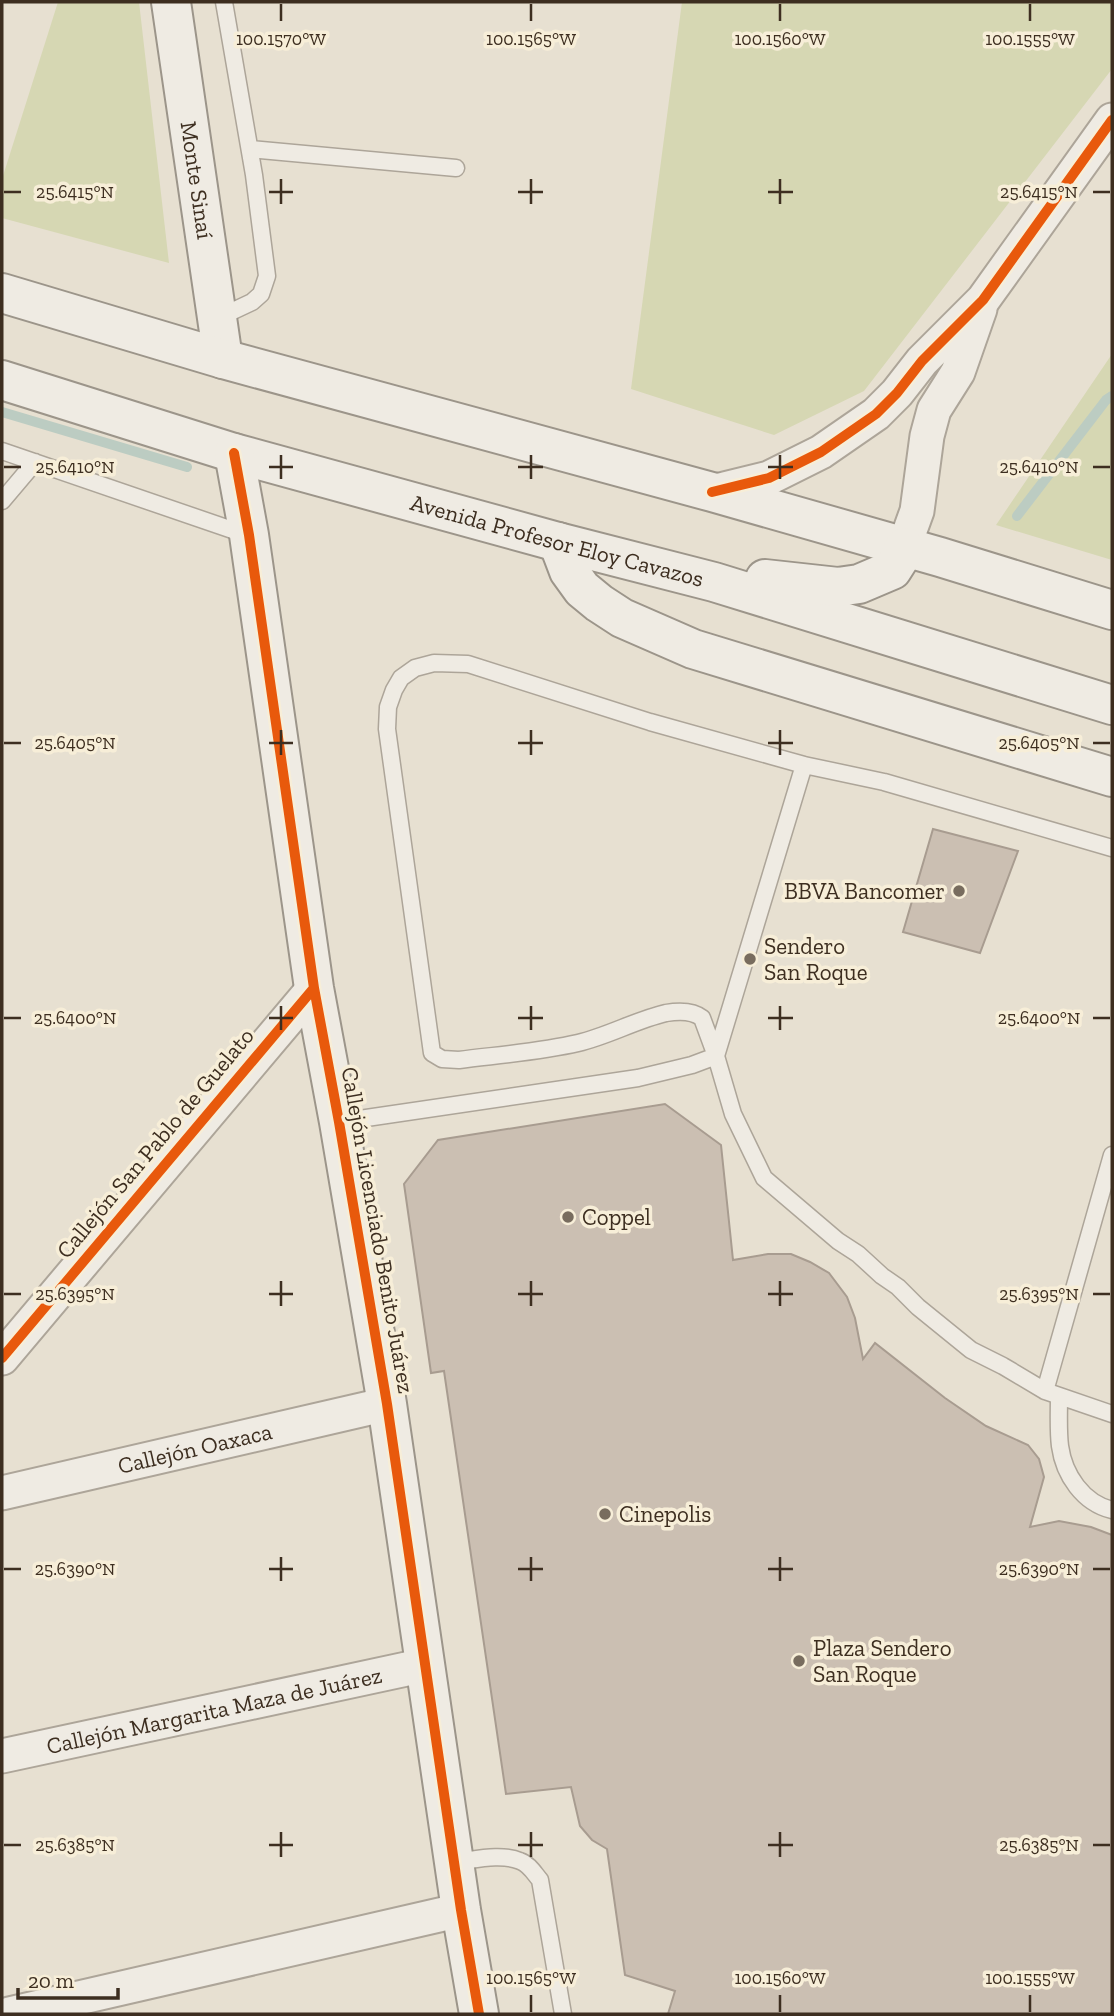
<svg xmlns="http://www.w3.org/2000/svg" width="1114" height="2016" font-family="'Zilla Slab',serif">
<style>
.green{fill:#d6d7b3}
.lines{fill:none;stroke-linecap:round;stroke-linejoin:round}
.stream{stroke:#bcccc2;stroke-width:10}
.building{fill:#cbbfb2;stroke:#a89c90;stroke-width:2}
.lane-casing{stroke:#ada599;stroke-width:19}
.street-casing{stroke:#ada599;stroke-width:37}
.secondary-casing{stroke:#9c958a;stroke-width:42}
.lane{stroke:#efebe3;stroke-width:16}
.street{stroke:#efebe3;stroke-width:33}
.secondary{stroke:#efebe3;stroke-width:38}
.cycleway-casing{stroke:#f7eed8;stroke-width:15}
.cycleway{stroke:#e8590c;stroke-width:10}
.ticks{fill:none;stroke:#3d2e20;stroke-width:2.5}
.poi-dot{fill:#786c5e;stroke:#f7eed8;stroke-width:2.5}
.labels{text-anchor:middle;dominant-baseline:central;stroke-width:7;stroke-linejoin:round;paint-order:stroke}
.street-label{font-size:23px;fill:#3d2e20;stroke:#f7eed8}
.poi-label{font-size:23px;fill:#3d2e20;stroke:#f7eed8;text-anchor:start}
.ticks-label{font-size:18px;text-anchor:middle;fill:#3d2e20;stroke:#f7eed8;stroke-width:7;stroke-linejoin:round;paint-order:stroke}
</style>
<rect width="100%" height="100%" fill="#e7e0d1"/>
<path class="green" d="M58,2H139L169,263L2,218V179Z
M682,2H1112V69L864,391L774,435L631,389Z
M1112,354V560L996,525Z"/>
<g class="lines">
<path class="stream" d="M2,412L187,467
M1017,516L1106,400L1112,396"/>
</g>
<path class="building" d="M933,829L1018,851L980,953L903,932Z
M665,1104L721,1145L733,1260L768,1254H791L810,1262L829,1273L847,1297L855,1318L863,1359L875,1343L945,1398L986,1426L1028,1445L1039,1459L1044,1477L1030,1527L1059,1521L1091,1527L1112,1535V2014H668L675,1991L625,1975L607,1849L592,1840L580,1826L571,1787L506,1794L444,1371L431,1373L404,1184L438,1140Z"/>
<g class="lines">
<g class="lane-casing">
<path id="lane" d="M250,149L456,168
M218,318L252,302L261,294L267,276L254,175L224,2
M2,451L247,535
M2,501L35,462
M716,1056L702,1018C692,1010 678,1011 666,1013C636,1020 608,1036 578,1043C539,1052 498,1055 459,1060L442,1059L432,1053L387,729L388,707L394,690L401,678L415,668L434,663L468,664L650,722L804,765L884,782L1112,848
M716,1056L804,765
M339,1122L638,1078L692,1065L716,1056L733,1114L764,1178L838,1241L858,1254L882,1276L898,1287L918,1307L971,1350L1003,1366L1045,1391L1112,1414
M1045,1391L1112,1155
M1059,1396C1059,1412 1058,1430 1060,1446C1064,1475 1083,1503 1112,1510
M454,1862C474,1860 501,1853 520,1861C529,1864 534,1873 540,1880L563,2014"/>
</g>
<g class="street-casing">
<g id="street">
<path d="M712,492L769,478L821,452L876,414L897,393L922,361L983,300L1112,120"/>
<path d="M904,547L917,511L927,436L934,410L958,372L980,309"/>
<path d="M2,1358L314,988"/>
<path id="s1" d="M2,1493L387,1404"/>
<path id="s2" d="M2,1756L425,1665"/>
<path d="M9,2014L461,1910"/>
</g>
</g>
<g class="secondary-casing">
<g id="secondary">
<path id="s3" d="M171,2L223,359"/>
<path d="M2,293L223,359L712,492L940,557L1112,610"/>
<path id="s4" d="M2,380L234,453L558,542L714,582L1112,705"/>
<path d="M234,453L249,535L314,988L339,1122L387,1404L461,1910L479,2014"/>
<path d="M558,542L569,571L582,589L599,603L622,618L693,649L1112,777"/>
<path d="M765,579L838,587L859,584L892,570L899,559L904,547"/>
</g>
</g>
<use href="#lane" class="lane"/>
<use href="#street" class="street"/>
<use href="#secondary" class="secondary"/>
<g class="cycleway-casing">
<path id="cycleway" d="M234,453L249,535L314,988L339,1122L387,1404L461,1910L479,2014
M712,492L769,478L821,452L876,414L897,393L922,361L983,300L1112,120
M2,1358L314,988"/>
</g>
<use href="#cycleway" class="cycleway"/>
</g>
<path class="ticks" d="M281,4V21M531,4V21M780,4V21M1030,4V21M281,179V204M531,179V204M780,179V204M4,192H21M269,192H293M518,192H543M768,192H793M1093,192H1110M281,455V479M531,455V479M780,455V479M4,467H21M269,467H293M518,467H543M768,467H793M1093,467H1110M281,730V755M531,730V755M780,730V755M4,743H21M269,743H293M518,743H543M768,743H793M1093,743H1110M281,1006V1030M531,1006V1030M780,1006V1030M4,1018H21M269,1018H293M518,1018H543M768,1018H793M1093,1018H1110M281,1281V1306M531,1281V1306M780,1281V1306M4,1294H21M269,1294H293M518,1294H543M768,1294H793M1093,1294H1110M281,1557V1581M531,1557V1581M780,1557V1581M4,1569H21M269,1569H293M518,1569H543M768,1569H793M1093,1569H1110M281,1832V1857M531,1832V1857M780,1832V1857M4,1845H21M269,1845H293M518,1845H543M768,1845H793M1093,1845H1110M531,1995V2012M780,1995V2012M1030,1995V2012"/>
<g class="poi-dot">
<circle cx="959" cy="891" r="7"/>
<circle cx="750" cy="959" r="7"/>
<circle cx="568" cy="1217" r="7"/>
<circle cx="605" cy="1514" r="7"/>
<circle cx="799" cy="1661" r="7"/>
</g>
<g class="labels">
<g class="street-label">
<text stroke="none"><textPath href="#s3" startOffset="180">Monte Sinaí</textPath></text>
<text stroke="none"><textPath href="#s4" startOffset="578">Avenida Profesor Eloy Cavazos</textPath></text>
<text transform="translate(155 1143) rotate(-50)">Callejón San Pablo de Guelato</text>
<text transform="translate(378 1230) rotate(80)">Callejón Licenciado Benito Juárez</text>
<text stroke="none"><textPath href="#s1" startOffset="198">Callejón Oaxaca</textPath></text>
<text stroke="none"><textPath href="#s2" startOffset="217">Callejón Margarita Maza de Juárez</textPath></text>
</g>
<g class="poi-label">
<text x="945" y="891" text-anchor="end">BBVA Bancomer</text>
<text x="764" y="946">Sendero<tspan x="764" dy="26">San Roque</tspan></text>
<text x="582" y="1217">Coppel</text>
<text x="619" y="1514">Cinepolis</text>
<text x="813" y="1648">Plaza Sendero<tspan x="813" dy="26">San Roque</tspan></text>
</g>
</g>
<g class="ticks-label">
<text x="281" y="45">100.1570°W</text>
<text x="531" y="45">100.1565°W</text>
<text x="780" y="45">100.1560°W</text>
<text x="1030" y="45">100.1555°W</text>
<text x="75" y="198">25.6415°N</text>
<text x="1039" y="198">25.6415°N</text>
<text x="75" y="473">25.6410°N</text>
<text x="1039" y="473">25.6410°N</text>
<text x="75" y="749">25.6405°N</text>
<text x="1039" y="749">25.6405°N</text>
<text x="75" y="1024">25.6400°N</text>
<text x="1039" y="1024">25.6400°N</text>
<text x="75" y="1300">25.6395°N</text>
<text x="1039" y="1300">25.6395°N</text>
<text x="75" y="1575">25.6390°N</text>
<text x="1039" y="1575">25.6390°N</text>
<text x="75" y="1851">25.6385°N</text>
<text x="1039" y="1851">25.6385°N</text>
<text x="531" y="1984">100.1565°W</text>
<text x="780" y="1984">100.1560°W</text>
<text x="1030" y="1984">100.1555°W</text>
</g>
<rect width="1114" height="2016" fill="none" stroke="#3d2e20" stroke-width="7"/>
<path d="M18 1988v10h100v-10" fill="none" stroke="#3d2e20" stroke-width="3.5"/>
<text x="28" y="1988" font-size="21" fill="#3d2e20" stroke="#f7eed8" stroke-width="5" paint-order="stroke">20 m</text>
</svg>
